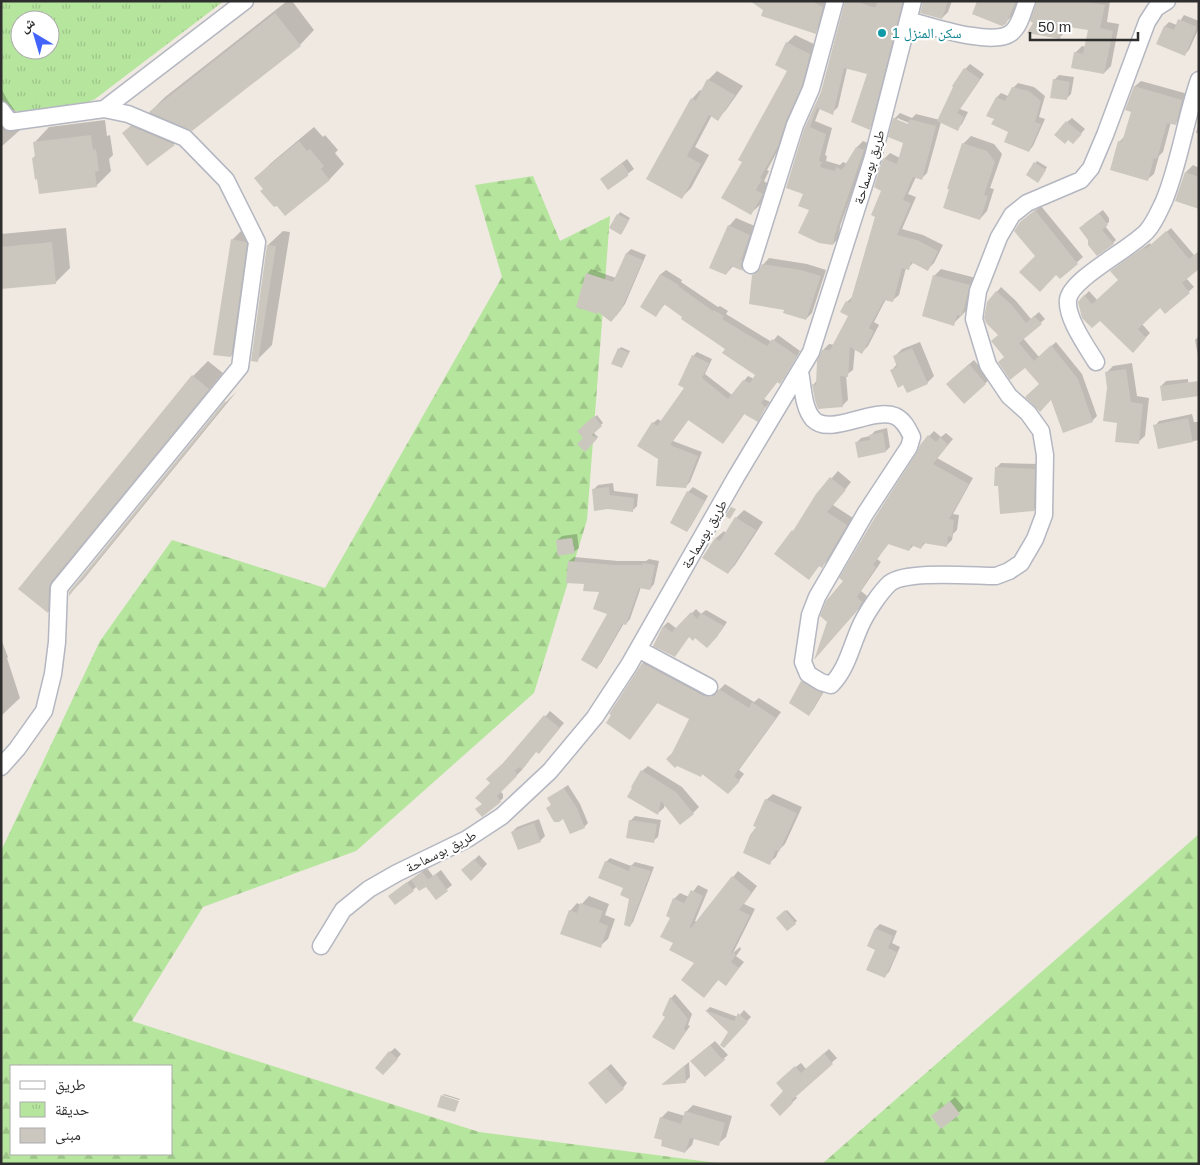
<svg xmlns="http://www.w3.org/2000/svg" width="1200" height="1165" font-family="Helvetica,'Noto Naskh Arabic',sans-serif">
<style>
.forest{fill:url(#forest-firs);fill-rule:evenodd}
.park{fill:url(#park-tufts);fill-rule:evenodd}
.shadow{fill:#0003;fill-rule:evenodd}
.building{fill:#cbc7bf}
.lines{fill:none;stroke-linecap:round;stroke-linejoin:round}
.street-casing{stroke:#b4b7c1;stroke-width:19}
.street{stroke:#fff;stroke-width:16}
.culture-dot{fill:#0f9aa8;stroke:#fff;stroke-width:2}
.labels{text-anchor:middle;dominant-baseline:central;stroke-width:4.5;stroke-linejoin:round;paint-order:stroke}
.culture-label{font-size:14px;fill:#0d838f;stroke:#fff;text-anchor:start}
.street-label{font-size:14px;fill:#2e2e2e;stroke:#fff}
</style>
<defs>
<pattern id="forest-firs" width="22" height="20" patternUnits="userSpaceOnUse" patternTransform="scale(1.25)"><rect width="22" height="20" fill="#b6e59e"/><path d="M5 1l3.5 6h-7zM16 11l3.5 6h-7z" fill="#9dc588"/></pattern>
<pattern id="park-tufts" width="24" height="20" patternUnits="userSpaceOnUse" patternTransform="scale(1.25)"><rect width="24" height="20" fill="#b6e59e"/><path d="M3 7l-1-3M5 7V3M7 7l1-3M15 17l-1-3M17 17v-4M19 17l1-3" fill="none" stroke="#9dc588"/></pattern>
</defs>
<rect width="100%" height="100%" fill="#efe9e1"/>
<path class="forest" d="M533,176L560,241L610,216L587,520L534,693L356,851L203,907L132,1021L479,1132L725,1164H1V851L100,641L172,540L325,588L502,277L475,185ZM11,1066H171V1154H11Z
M1199,834V1164H822Z"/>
<path class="park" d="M1,1H224L95,99L84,104L25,114C14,111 7,107 1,98ZM20,20H50V50H20Z"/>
<path class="shadow" d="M287,1H292L314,30L300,45L189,128L174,144L148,165L123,133L138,119L147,112L149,113L165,97Z
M752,1H829L822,25L815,32Z
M846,1H906L875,122L869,128L868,73L847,68L838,107L832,113L820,108L815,121L832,128L825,155L827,156L826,161L840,165L843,162L847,164L857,147L863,141L870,144L840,226L839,238L833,244L811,210L805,194L787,187L822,92Z
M924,1H952L948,12L942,18Z
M978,1H1019L1013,15L1005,23Z
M1039,1H1110L1107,22L1119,24L1111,66L1104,73L1075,53L1082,46L1086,47L1089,29L1067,25V30L1060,37L1034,22Z
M1184,15L1199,21V28L1189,50L1185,54L1158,43L1165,26L1169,22L1177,25Z
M795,35L818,46L786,136L767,170L769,171L764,181L770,185L760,205L751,213L743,162L789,71L787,43Z
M970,64L984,74L960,109L968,112L962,124L957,129L941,122L927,173L921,179L916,177L908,194L916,197L902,229L923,235L943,245L934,263L928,269L914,262L908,268H906L899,295L893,300L886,299L874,322L879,325L868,346L862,352L855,348L853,370L846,375L848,400L842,406L816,400L814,384L817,380L823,350L829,344L835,345L850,315L847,302L853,296L883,190L884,159L890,153L900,158L904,142L894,119L900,113L912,118L916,114L940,120L965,69ZM897,118L914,125L913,127L897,121Z
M717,71L743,86L726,110L717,119L712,115L695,147L709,155L691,188L682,197L692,99L700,90L702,91L708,80Z
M1059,75L1074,77L1071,94L1066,99L1054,80Z
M1141,81L1188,94L1181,118L1175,124L1171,122L1163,152L1159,156L1154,174L1148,179L1119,142L1125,136L1132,111L1135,86Z
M1018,83L1034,87L1045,96L1039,117L1045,119L1033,146L1029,151L995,119L997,97L1001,93L1008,96L1013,88Z
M1,88L8,101L17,113L28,123L1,147Z
M1072,118L1085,129L1077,138L1067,122Z
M105,120L107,136L110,135L113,155L109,159L111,171L96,186L33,158L36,155L35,142L49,127Z
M1199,122V133H1196Z
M314,127L323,137L325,135L338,150L335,153L344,164L330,179L286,214L256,178L271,163Z
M971,136L994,144L1002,154L990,188L994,189L987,211L980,219L963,144Z
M627,159L634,169L608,189L601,179Z
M1037,161L1047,167L1041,177L1027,174Z
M1193,165L1199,168V208L1186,172Z
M1041,206L1083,257L1060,277L1036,256L1021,222Z
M1103,210L1109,218V222L1105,226L1116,240L1113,243L1089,240L1084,224Z
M620,212L630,218L623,231L610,227Z
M736,218L757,227L750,262L743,269L734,265L726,274L729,226Z
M247,225L261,228L246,341L231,356L232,240Z
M66,228L70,268L55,283L1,288V234Z
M1171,228L1194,255L1186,278L1194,287L1165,312L1160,306L1142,324L1150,333L1133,351L1080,300L1089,291L1098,301L1120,280L1116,267L1150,243L1151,245Z
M283,231L290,232L272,345L257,360L268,245Z
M631,249L646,255L625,304L616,316L598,311L587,274L591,269L616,278L627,253Z
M769,258L807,264L826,270L812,313L806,319L786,309L754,275Z
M941,269L976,278L969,308L953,324L934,276Z
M666,270L682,280L681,282L718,307L720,306L728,311L726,314L772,342L778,335L800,351L784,378L780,383L778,381L764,399L770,402L757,420L745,413L727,438L689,419L673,441L702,452L690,482L685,487L659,459L653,423L658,419L662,422L686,388L693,356L697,352L712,359L705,374L732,395L748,376L754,379L756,375L727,349L665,304L656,315L642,307L661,274Z
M1001,287L1016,301L1031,319L1039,312L1045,319L1023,338L1039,357L1056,342L1082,374L1097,416L1092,421L1052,398L1026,366L1005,357L1000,334L988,302Z
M1199,336V361L1195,340Z
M920,342L934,376L927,383L904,384L892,370L897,364L894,357L902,349Z
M621,347L630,351L622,367L619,349Z
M974,360L990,379L964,402L952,379Z
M208,361L223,373L66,565L63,572L62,597L48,612L20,589L193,376Z
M1132,363L1137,396L1149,398L1145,436L1138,442L1119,422L1108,388L1106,373L1113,366Z
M1188,379L1189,392L1161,386L1166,381Z
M237,391L83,580L70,593L226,402Z
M1192,414L1194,422H1199V440L1159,448L1155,426L1159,421Z
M597,415L603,423L593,432L598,437L585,450V438L579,431Z
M887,428L890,447L886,451L856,443L861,438L870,436L875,431Z
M934,431L941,437L946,433L953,439L937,458L973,478L953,514L959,515L957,530L953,534L952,540L946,546L926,542L921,548L914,545L909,550L889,543L877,559L881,562L861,591L867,596L862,605L817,655L845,581L929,436Z
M1001,463L1039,464L1038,505L1034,510L996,468Z
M838,471L851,482L833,505L853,518L829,559L822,566L820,565L809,578L776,553L799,524L817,495Z
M613,483L614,491L638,494L637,506L632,511L593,490L598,485Z
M693,487L708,496L691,526L687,531L688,492Z
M744,510L763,522L735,565L728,573L704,558L716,538L724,531L726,533L736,518Z
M577,534L579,548L574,552L557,540L562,536Z
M574,557L618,561H646L649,559L659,561L654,584L650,589L641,587L630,619L626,624L624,623L601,663L597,667L609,613L600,591L585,583L569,561Z
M696,609L701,614L706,610L727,622L721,631L707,646L696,636H689L654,645L664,626L668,622L677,629Z
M1,639L8,657L7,658L20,698L1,716Z
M649,658L710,691L719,690L725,684L754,702L759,698L781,712L739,770L744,774L734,787L703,773L701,776L673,754L691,719L658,702L630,739L611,713L643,663Z
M807,677L826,688L813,710L808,715L802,682Z
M550,711L564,723L543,748L537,750L521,771L500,791L503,794V798L498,803L483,804L491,783L504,764Z
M648,766L682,787L699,807L693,813L665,804L664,808L658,813L642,771Z
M568,785L580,804L588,823L584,827L564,817L556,822L547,809L552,804L553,795Z
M773,794L802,807L785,844L779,850L776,857L769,863L758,827L766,800Z
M635,816L661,820L658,837L653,841L630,821Z
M539,819L545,836L540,841L512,832L517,827Z
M479,855L487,864L482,869L468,866Z
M610,858L631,866L635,862L654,867L633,922L630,926L631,898L606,862Z
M427,868L433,876L441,870L452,885L436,898L426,885L417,886L413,890L394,892Z
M738,871L757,886L744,904L755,909L733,953L740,947L741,949L736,956L744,962L726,984L719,979L706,994L696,963L674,943L671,917L674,899L680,893L689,897L698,885L708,890L695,921L697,922Z
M589,896L609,904L605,915L615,919L608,939L600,946L570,911L577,903L581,905Z
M787,910L797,921L787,930L777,918Z
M880,924L897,931L892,943L900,947L889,972L885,976L877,949L876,928Z
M675,994L692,1014L688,1025L690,1026L674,1049L667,1016L664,1015L671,998Z
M710,1007L738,1017L744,1010L751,1017L729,1041V1032L706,1011Z
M715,1041L728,1055L705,1075L697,1056Z
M395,1048L401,1054L388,1069L390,1052Z
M829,1049L837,1058L795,1095L797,1098L780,1114L785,1091L782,1078L801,1063L806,1069Z
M689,1062L690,1077L685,1082L667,1081Z
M611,1064L627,1083L623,1088L594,1079Z
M444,1094L460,1099L459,1100L443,1095Z
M955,1097L964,1108L941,1127L937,1112Z
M693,1105L732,1116L726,1137L718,1144L694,1138L692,1145L685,1152L661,1118L668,1111L685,1116L686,1112Z"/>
<path class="building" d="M750,1H811L823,7L816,34L761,16L763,10Z
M845,1H855L873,7H876L877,1H903L870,130L851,122L867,74L844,68L833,115L817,108L810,127L826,134L819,161L822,162L820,167L835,171L836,167L842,170L856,147L864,150L835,234L833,245L819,243L798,233L809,210L798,206L803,194L786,188L804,129L821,92Z
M923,1H948L942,19L920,13Z
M977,1H1016L1006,24L1002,26L972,14Z
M1037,1H1081L1105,5L1100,28L1113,31L1104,74L1071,68L1074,52L1083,54L1088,30L1062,26L1060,39L1027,33L1033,23L1030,21Z
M275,13L301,46L192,131L149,112Z
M1178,19L1197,27L1185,56L1156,44L1164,26L1174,30Z
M786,42L810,54L802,86L786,121L778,146L760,178L762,179L756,190L763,194L751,215L721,198L742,162L738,160L787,71L775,65Z
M964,68L980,79L957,113L964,117L958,131L937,121L953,87L952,86Z
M707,79L735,95L718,121L709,115L687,156L701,164L682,199L646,179L691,98L696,101Z
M1053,79L1070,82L1067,100L1050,98Z
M1134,86L1182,100L1176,125L1167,123L1157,159L1154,158L1148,181L1110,170L1118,141L1122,142L1131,112L1125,110Z
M1012,87L1029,91L1041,101L1035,122L1041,124L1029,152L1004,142L1008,132L991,124L994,119L986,116L996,97L1005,101Z
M893,118L908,124L909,119L936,126L922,180L913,177L903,200L911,203L897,235L917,240L938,251L928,271L911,262L909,270L902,268L893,302L884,300L869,328L874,331L862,354L850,347L848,377L840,376L843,407L818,409L815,400L812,384L816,385L817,361L822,350H830L848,316L840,312L846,301L850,303L875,217L871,215L881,191L874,187L883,158L897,164L903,143L888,137Z
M1066,121L1082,134L1073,144L1068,140L1065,144L1054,135Z
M131,126L175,145L147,166L122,133Z
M91,135L93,150L96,149L99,171L95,172L97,187L39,194L37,179L35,180L32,158L35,157L33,142Z
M299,141L307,151L310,149L324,166L321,169L330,180L285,216L277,206L274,207L260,191L263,189L254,178Z
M962,143L987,151L995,162L984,195L988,196L980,220L943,208L949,189H947Z
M1034,162L1046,170L1038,183L1026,175Z
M622,163L628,171V176L608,190L600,179Z
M1185,172L1199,177V209L1175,201Z
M1035,210L1078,264L1060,279L1056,275L1040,292L1019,272L1035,256L1014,231L1020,222Z
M1099,213L1108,225L1102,230L1114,244L1097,256L1088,245V240L1079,228Z
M617,214L629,220L621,235L609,228Z
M728,225L750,235L741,260H742L741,267L743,271L731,266L726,275L709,268Z
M1166,231L1189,259L1199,251V269L1182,283L1190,293L1165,314L1160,308L1138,329L1146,338L1133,353L1100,321L1092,328L1082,318L1078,302L1084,295L1092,304L1118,280L1110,271L1144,247L1146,249Z
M231,239L246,242L247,244L231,357L213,355Z
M52,242L56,284L1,289V247Z
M267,245L276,246L258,362L251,361Z
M626,253L643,260L621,310L611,322L598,312L597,314L576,307L586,273L613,282Z
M762,264L801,270L821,276L806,320L783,313L784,310L749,304L752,275L758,272Z
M660,274L679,285L678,286L713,311L714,310L724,316L722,319L767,346L772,339L797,356L780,384L777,382L761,403L766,407L758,422L744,414L723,444L688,420L670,445L698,456L686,488L656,486L658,459L637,446L652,422L657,426L684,388L678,385L692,355L709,363L702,378L728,399L743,380L750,383L755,375L722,353L725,349L681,319L682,317L664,304L656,317L640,307Z
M933,275L970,285L962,316L957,315L954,326L922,316Z
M996,291L1012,305L1026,323L1034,316L1042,324L1019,343L1034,361L1051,345L1078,379L1093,422L1063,433L1051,400L1040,412L1025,397L1039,384L1025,368L1010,380L998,362L1004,357L991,341L998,335L986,323L984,318L987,302Z
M618,348L629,353L622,368L611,364Z
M912,348L928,384L907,393L903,385L898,388L890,370L897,367L893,356Z
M969,364L986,384L964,404L946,384Z
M1126,369L1131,402L1143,404L1139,444L1115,442L1117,423L1103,421L1107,388L1105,372Z
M192,375L209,389L51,582L49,588L48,613L18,589Z
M1199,381V396L1162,401L1160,386Z
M225,401L226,403L69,596V592Z
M594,416L602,426L592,435L597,439L585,452L577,444L583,438L577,431Z
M1188,418L1193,442L1158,449L1153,425Z
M883,432L886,452L858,458L855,442L870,440L869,435Z
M928,435L936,442L940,437L948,445L933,464L969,484L949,519L954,520L952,537L948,536L947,547L923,543L921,549L911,545L909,551L888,544L873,565L876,567L857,597L862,602L856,612L814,660L827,622L820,616L826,601L843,581L839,578L874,519L917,452L920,445Z
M995,467L1035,469L1034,511L1000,514L998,486H994Z
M830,477L846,490L827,512L847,525L822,568L819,566L809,580L774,554L792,530L793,531L816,494Z
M609,487L610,495L634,498L633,512L608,509L594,511L592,489Z
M687,491L705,501L687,532L670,523Z
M731,507L736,509L730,519L725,516Z
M735,517L756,530L728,574L702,558L715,538L720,541Z
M572,538L575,553L558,556L556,540Z
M568,561L613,565H642L643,563L655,565L650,590L639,588L626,625L622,624L597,669L581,660L607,614L593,609L599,592L583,591L584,584L566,583Z
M691,612L697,619L701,613L724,626L717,637L707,648L695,638L693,641L689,637L675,657L653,646L663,626L672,632Z
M642,663L704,696H714L719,689L749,708L752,702L776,718L734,776L740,781L728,794L702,774L701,777L677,766L675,768L666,759L672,753L689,719L657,703L630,740L606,723L611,715L609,714Z
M801,681L822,693L809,716L789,703Z
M544,715L560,728L539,754L536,752L522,770L520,767L515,770L517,776L497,796L501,802L482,817L475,809L482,804L475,798L490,783L486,779L503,763Z
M641,770L676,792L694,814L680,825L661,801L658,815L627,797L632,788L631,787Z
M564,788L577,808L585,828L570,834L563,819L559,822H554L546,808L551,805L547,798Z
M765,799L797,813L779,852L776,850L770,865L743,853L750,835L756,827L753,826Z
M629,820L657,824L654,843L626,838Z
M534,823L541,842L518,850L511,832Z
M474,859L483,869L471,881L461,870Z
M605,861L629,871L630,865L651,871L630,927L624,925L629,899L620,895L623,888L598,878Z
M422,872L428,879L436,874L448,891L436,900L426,887L419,891L411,880Z
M732,876L752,893L739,910L750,915L730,955L733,952L736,955L731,962L739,968L726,986L718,980L704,998L681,980L694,963L669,950L673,943L660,937L670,918L666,916L673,898L684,903L691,890L703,896L690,927L691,928Z
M407,882L414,891L395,905L388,896Z
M580,903L603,911L599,922L608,926L601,948L560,934L569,910L577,913Z
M785,910L796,924L787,931L776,918Z
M875,928L893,936L888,948L897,952L885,978L866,970L875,950L867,946Z
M670,997L688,1019L684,1029L686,1031L674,1050L652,1037L665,1017L662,1015Z
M705,1010L734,1021L738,1013L748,1022L724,1048L720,1045L728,1032Z
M710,1045L722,1059H726L705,1077L690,1061Z
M389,1051L398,1059L383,1075L375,1068Z
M824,1053L833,1064L791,1101L793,1103L780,1116L770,1105L783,1091L776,1083L795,1066L801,1073Z
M685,1065L686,1083L661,1085Z
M606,1068L624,1089L606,1104L588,1083Z
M441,1095L459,1101L455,1112L437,1107Z
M950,1101L960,1114L941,1129L931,1116Z
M685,1111L725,1123L719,1146L690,1138L685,1153L661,1146L662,1140L654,1138L660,1117L681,1124Z"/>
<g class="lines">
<g class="street-casing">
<path id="street" d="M908,20C931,26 992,47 1011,33C1020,26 1023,11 1027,1
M104,109L245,1
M1,110L10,122L104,109L128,114L185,138L226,180L257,242L240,367L59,588L57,642L53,674L44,711L17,749L1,767
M751,265L795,125L811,89L835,1
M1096,362C1087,347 1066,318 1068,300C1070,279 1131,249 1147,231C1155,222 1159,211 1164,201C1180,162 1185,120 1199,80
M800,372C803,386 803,408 813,419C830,437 872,407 895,416C904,420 908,429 912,437L909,447L865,514L817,597L810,615L803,662L808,674L821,682L831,685C847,669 851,647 860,627C865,615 880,592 890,583C907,570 973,576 996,576L1009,571L1021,563L1035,539L1044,515L1045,455L1041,431L1028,413L1009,396L988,365L974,319L978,291L999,237L1012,215L1027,203L1081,180L1091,168L1105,135L1147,22L1156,8L1167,1
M638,649L709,687
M321,946L343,910L369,889L397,873L467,839L502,816L550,771L595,717L629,665L736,477L811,352L873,157L913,1"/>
</g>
<use href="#street" class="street"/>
</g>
<circle class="culture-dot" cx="882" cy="33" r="5"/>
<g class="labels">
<g class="culture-label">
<text x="892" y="33">سكن المنزل 1</text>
</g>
<g class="street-label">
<text transform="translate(869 167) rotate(-73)">طريق بوسماحة</text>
<text transform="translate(704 534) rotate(-60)">طريق بوسماحة</text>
<text transform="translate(441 851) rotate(-27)">طريق بوسماحة</text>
</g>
</g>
<rect width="1200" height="1165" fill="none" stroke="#2e2e2e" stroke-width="5"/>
<rect x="10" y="1065" width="162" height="90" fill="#ffffff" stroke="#ababab"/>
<rect x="20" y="1081" width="25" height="8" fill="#ffffff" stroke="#ababab"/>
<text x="55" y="1090" font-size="15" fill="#2e2e2e">طريق</text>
<rect x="20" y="1102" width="25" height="15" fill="url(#park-tufts)" stroke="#ababab"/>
<text x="55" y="1115" font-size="15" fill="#2e2e2e">حديقة</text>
<rect x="20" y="1128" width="25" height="15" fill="#cbc7bf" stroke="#ababab"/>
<text x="55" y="1140" font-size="15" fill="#2e2e2e">مبنى</text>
<g transform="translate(35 35) rotate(322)"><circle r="24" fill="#ffffff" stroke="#ababab"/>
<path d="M0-4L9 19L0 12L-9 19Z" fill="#4264fb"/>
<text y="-8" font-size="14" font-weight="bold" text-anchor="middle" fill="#2e2e2e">ش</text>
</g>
<path d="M1030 32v8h108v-8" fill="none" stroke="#2e2e2e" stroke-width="2.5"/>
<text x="1038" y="32" font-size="15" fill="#2e2e2e" stroke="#ffffff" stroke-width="4" paint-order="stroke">50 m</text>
</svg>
